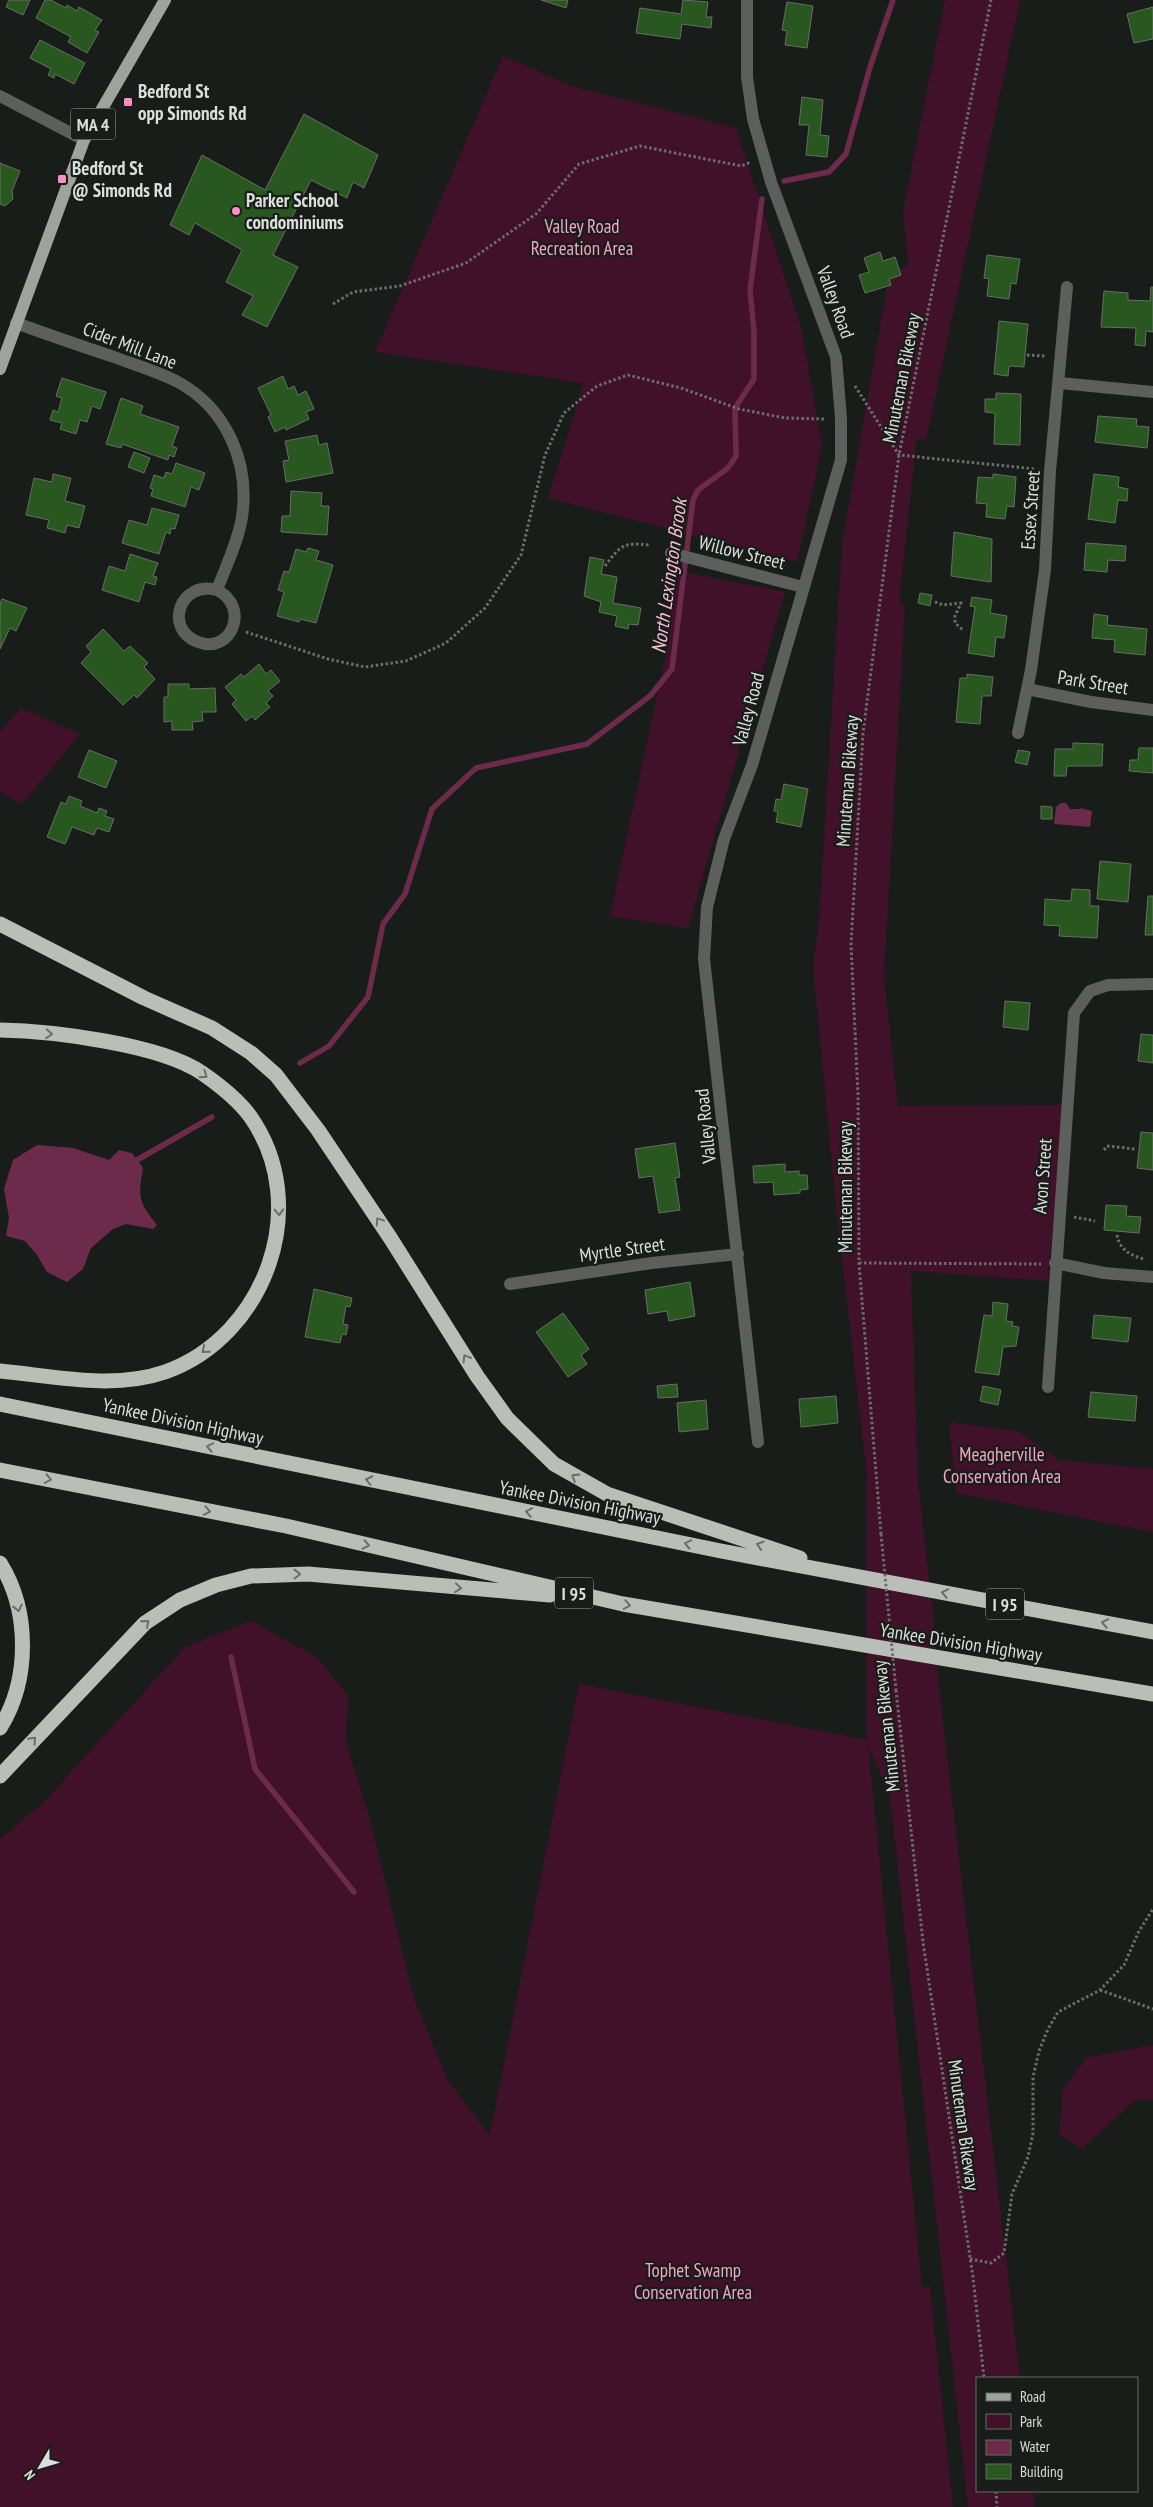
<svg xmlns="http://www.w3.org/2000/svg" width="1153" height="2507" font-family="'PT Sans Narrow',sans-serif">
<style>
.green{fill:#401129}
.water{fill:#6d2b4c}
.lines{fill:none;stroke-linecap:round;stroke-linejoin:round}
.stream{stroke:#6d2b4c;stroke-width:5.5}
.building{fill:#28581f;stroke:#686d67}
.path{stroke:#6b6e6b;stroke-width:3;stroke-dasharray:2.5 2.5;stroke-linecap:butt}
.minor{stroke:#5d5f5c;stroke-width:12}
.primary{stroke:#9fa39e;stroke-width:12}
.motorway{stroke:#b9beb8;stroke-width:15}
.path-bridge{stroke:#6b6e6b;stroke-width:3;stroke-dasharray:2.5 2.5;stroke-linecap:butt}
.oneway{stroke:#696e68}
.poi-dot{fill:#fc8fc1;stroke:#191d19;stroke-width:2}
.labels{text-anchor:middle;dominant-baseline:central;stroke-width:4.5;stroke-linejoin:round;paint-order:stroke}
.shield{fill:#191d19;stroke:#a1a4a1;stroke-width:1}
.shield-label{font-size:18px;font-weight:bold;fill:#dbdedb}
.poi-label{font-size:19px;font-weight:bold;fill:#dbdedb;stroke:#191d19;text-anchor:start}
.park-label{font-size:19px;fill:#f5a3c7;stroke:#191d19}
.street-label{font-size:19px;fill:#dbdedb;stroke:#191d19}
.water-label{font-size:20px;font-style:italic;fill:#fbbcd6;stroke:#191d19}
</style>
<rect width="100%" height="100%" fill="#191d19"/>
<path class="green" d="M945,0H1020L926,440L917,438L899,601L905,606L884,977L898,1106L1063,1105L1048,1281L911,1271L918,1482L933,1614L940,1696L1020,2378H977V2491H1033L1035,2507H968L890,1796L868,1745L922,2287H930L953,2507H0V1839L43,1803L185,1647L251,1621L318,1658L348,1696L346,1742L369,1817L413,1996L448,2081L490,2135L579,1684L867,1740V1475L837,1215L813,968L819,921L842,544L888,282L908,264L903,212Z
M503,56L574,87L736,128L801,328L822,445L797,562L548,498L584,383L375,352Z
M678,571L785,592L688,928L610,916L668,644L662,643Z
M21,708L80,734L22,804L0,792V732Z
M949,1422L1018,1431L1059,1460L1153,1469V1532L956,1493Z
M1153,2045V2100H1135L1082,2149L1059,2135L1063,2089L1086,2058Z"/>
<path class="water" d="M1061,803H1066L1070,809H1080L1081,808L1092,811L1090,827L1054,824L1056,807Z
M37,1145L73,1148L109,1160L119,1150L132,1153L143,1168C138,1198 138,1201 157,1225L153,1229L126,1224L113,1229L91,1248L83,1269L67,1282L47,1272L37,1255L25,1241L6,1236L9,1218L4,1189L13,1160Z"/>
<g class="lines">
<path class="stream" d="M784,181L829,172L846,154L870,67L893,0
M300,1063L329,1046L368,997L383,924L405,894L432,809L476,768L587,744L650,696L672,669L693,500L698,490L728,468L736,456L735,408L754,379V331L750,290L762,199
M137,1160L212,1117
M231,1657L255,1769L354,1892"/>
</g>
<path class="building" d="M9,0H30L23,15L6,7Z
M45,0H51L66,8L67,5L77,11L79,7L102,20L95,30L99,32L87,53L68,42L71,37L36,18Z
M541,0H568L566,8Z
M683,0L708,2L706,17H712L711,28L682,24L680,39L636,33L640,8L681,14Z
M787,2L813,6L807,48L785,45L787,31L782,30Z
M1153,7V39L1134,43L1127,14Z
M40,40L85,63L74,84L55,74L54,78L48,75L51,69L30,58Z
M802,97L823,100L820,135L829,136L827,157L806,155L809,125H799Z
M304,114L378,155L364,188L353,182L347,198L311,180L273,255L298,267L267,327L242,315L253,296L226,282L242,250L195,223L189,235L170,225L202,155L265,190Z
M0,163L20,171L12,191L13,199L5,206L0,204Z
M880,252L883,261L895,257L901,275L889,279L891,285L865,293L859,275L869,272L864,258Z
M987,255L1020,259L1016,284L1011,283L1009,299L987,296L989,279L984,278Z
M1151,287H1153V332L1146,331L1145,346L1135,345L1136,328L1101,327L1104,291L1128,293V300L1150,301Z
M999,321L1028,324L1024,367L1009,366L1008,376L994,374Z
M283,376L288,389L294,386L298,395L306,391L314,409L306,412L309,419L286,430L285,427L275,432L268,417L271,415L258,388Z
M62,378L106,392L100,409L92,406L87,422L80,420L76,434L60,429L62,423L50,420L53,410L58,412L62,398L56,396Z
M996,393L1021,394L1020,445L994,444L995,413L985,412V399H996Z
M121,398L143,406L140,414L179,427L172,446L177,448L174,457L169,455L168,460L122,444L121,448L106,444Z
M1098,416L1137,419L1136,426L1149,427L1147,448L1095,442Z
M317,435L319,445L327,443L333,473L286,482L283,461L289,460L285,441Z
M134,452L150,458L144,473L128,467Z
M176,463L205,473L199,490L191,487L185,507L151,496L153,489L150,488L154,475L164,478L166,472L172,474Z
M53,474L71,478L65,501L85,506L79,528L67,525L65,533L47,528L49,520L26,515L34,478L52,482Z
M993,474L1016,477L1014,507L1007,506L1005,519L986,517L987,504L976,503L978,477L993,478Z
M1094,474L1119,477L1118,487L1128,489L1127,501L1118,500L1115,523L1088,519Z
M291,491L322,493L321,506H329L327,535L281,532L282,516H290Z
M152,508L179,515L175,529L171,528L170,534L166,532L159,554L122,543L129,520L147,525Z
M954,532L992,539L991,582L951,576Z
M1086,543L1126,546L1125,561L1108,560L1107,572L1084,570Z
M308,548L319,551L316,560L333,565L316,623L300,619L299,622L277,616L284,592L278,590L284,571L289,572L296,549L306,552Z
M130,554L158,563L153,576L157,577L155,585L145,582L139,602L102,590L109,566L125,571Z
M590,557L604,560L601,574L617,577L613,603L641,608L638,625L629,624L628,629L615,626L617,616L599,612L601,602L584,596Z
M920,593L932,595L930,606L918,603Z
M972,597L992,600L990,613L1007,616L1004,638L996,637L994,657L968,653L975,607L970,606Z
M2,599L27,608L16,631L10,628L0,649V604Z
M1094,614L1108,616L1107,625L1147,629L1145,655L1114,652L1115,640L1092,638Z
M103,629L124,651L130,646L148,663L144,667L155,679L137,698L134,695L123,705L81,663L91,652L86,646Z
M259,664L266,674L271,670L280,681L268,691L273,696L266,703L270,707L255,720L252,716L246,721L232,704L236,700L225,687L241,674L244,677Z
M967,674L993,677L991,696H982L980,724L956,722L960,678H967Z
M168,684H189V689L215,688L216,712H202L203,721L192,722L193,730H172V721L164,722V697H168Z
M1073,743L1103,744L1102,766H1067L1066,776H1054L1055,749H1073Z
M1139,748H1153V773L1129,771L1130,760H1138Z
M89,750L117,761L106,788L78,777Z
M1018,750L1030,752L1027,765L1015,762Z
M784,784L808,789L801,827L776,822L778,812L774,811L776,799L781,800Z
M69,796L82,801L80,806L97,813L99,808L107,811L105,816L114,819L109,832L97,828L94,835L72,827L65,844L47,837L61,802L66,804Z
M1041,806L1052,807V819H1041Z
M1100,861L1131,864L1128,902L1097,899Z
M1072,889L1090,890V906H1099L1097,938L1059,936L1060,926L1044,925L1045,899L1071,901Z
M1148,896H1153V935H1145Z
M1005,1001L1030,1003L1028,1030L1003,1027Z
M1141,1034L1153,1035V1063L1138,1061Z
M1141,1132L1153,1133V1170L1137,1168Z
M675,1143L680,1177L675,1178L680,1210L659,1213L653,1176L639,1178L635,1149Z
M785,1164V1172L799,1171V1175H807L808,1189L800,1190V1193L774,1195L773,1182L754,1183L753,1166Z
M1106,1205L1127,1206L1126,1216L1141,1217L1139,1233L1104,1230Z
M690,1282L695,1316L669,1321L667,1311L648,1314L645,1290Z
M314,1289L352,1298L350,1307L346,1306L343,1324L348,1325L346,1335L342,1334L340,1343L305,1337Z
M993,1302L1008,1304L1006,1321L1013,1322L1012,1326L1019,1327L1016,1346L1003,1347L999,1375L975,1372L984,1315L992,1316Z
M563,1313L589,1349L581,1355L587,1364L568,1377L536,1332Z
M1094,1315L1131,1318L1128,1342L1092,1338Z
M677,1384L678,1397L658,1398L657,1386Z
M983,1386L1001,1390L998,1405L980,1401Z
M1091,1392L1137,1396L1135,1421L1088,1417Z
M836,1396L838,1423L801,1427L799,1399Z
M706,1400L708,1429L679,1432L677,1403Z"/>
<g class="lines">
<path class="path" d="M333,304L353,292L400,286L466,263L536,214L579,164L640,146L741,166L751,162
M1027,355L1046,356
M855,386L899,455L1035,469
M605,566C620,546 623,542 649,545
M935,602L943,605L961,603L955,616V623L963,630
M246,632L328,659L365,667L406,661L446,643L485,608L521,555L545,455L564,413L597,386L628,375L681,388L739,409L785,418L825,419
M1104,1150L1107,1146L1135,1149
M1074,1217L1095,1221
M1117,1235C1119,1249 1131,1256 1144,1259
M859,1263L1041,1264
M881,1534L859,1263L858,1095L851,945L863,733L899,455L991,0
M896,1690L923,1942L973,2277L984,2378
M1100,1990L1153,2009
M970,2259L991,2263L1004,2253L1012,2194L1028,2157L1033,2133V2077L1039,2051L1048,2029L1058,2012L1100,1990L1124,1965L1139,1931L1153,1909
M996,2491L997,2507"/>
<path class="minor" d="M747,0V77L753,119L771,182L836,357L841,419V460L752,765L724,839L707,907L704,959L758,1442
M0,96L84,140
M16,323C49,335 81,346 114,357C135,365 157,371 178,382C227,409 250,463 242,517C238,542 226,566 217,590C251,607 231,655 198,642C163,629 180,580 217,590
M1060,383L1153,392
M671,553L803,587
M1027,689L1091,702L1153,710
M1018,733L1031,670L1045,570L1050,471L1067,287
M1055,1263L1104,1273L1153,1277
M510,1284L652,1263L738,1254
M1048,1387L1074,1013L1090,991L1108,985L1153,984"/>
<path class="primary" d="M0,369L84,140L165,0"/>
<path class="motorway" d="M0,924L144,998L212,1028L251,1053L276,1075L318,1130L391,1239L477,1376L507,1418L554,1464L607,1494L800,1558
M0,1030C51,1031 160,1044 202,1073C218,1084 238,1100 250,1116C313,1205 266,1336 165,1372C113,1390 53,1376 0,1371
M0,1404L721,1551L1153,1632
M0,1470L286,1526L623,1604L1153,1694
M0,1563C30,1611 30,1680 0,1728
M0,1776L145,1623L180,1600L216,1585L251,1576L308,1574L550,1595"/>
<path class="path-bridge" d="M881,1534L896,1690"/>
</g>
<defs><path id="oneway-chevron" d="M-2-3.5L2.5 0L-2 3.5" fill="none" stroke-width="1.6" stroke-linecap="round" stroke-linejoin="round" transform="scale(1.25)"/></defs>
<g class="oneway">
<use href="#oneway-chevron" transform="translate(49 1034) rotate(5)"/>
<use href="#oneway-chevron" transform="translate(204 1075) rotate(35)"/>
<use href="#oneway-chevron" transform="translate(279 1212) rotate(88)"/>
<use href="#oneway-chevron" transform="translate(379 1221) rotate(-124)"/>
<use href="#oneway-chevron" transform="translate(205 1350) rotate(140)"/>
<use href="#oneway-chevron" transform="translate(466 1358) rotate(-121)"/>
<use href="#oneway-chevron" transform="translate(210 1447) rotate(-169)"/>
<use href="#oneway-chevron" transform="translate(575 1477) rotate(-148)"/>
<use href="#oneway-chevron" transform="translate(48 1479) rotate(11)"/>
<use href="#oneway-chevron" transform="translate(369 1480) rotate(-168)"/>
<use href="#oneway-chevron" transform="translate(207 1511) rotate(11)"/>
<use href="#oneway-chevron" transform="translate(529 1512) rotate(-169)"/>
<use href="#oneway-chevron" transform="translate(688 1544) rotate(-169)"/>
<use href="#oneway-chevron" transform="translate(366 1545) rotate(13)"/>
<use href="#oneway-chevron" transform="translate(760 1545) rotate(-162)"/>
<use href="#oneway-chevron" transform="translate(297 1574) rotate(-1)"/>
<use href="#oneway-chevron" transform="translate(458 1588) rotate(6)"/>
<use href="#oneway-chevron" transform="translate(945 1593) rotate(-169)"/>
<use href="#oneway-chevron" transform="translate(627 1605) rotate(11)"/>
<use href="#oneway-chevron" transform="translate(18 1608) rotate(76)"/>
<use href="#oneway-chevron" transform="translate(146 1623) rotate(-41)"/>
<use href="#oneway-chevron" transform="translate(1105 1623) rotate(-169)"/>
<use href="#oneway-chevron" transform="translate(33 1740) rotate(-47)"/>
</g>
<g class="poi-dot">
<rect x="123" y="97" width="10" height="10" rx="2.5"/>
<rect x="57" y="174" width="10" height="10" rx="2.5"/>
<circle cx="236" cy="211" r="5"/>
</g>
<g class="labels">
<g class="shield">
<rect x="70.5" y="108.5" width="45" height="31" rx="4"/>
<rect x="555" y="1577.5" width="38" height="31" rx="4"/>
<rect x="986" y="1588.5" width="38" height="31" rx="4"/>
</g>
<g class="shield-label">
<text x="93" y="124">MA 4</text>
<text x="574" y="1593">I 95</text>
<text x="1005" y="1604">I 95</text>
</g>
<g class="poi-label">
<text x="138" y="91">Bedford St<tspan x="138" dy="22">opp Simonds Rd</tspan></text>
<text x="72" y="168">Bedford St<tspan x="72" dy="22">@ Simonds Rd</tspan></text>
<text x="246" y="200">Parker School<tspan x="246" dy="22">condominiums</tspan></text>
</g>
<g class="park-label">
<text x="582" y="226">Valley Road<tspan x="582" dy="22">Recreation Area</tspan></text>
<text x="1002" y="1454">Meagherville<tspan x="1002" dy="22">Conservation Area</tspan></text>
<text x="693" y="2270">Tophet Swamp<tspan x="693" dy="22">Conservation Area</tspan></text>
</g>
<g class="street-label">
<text transform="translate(836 302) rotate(70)">Valley Road</text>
<text transform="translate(130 345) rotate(21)">Cider Mill Lane</text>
<text transform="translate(901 378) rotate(-79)">Minuteman Bikeway</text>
<text transform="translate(1030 510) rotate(-86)">Essex Street</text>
<text transform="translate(742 552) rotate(14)">Willow Street</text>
<text transform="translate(1093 682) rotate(9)">Park Street</text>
<text transform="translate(748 709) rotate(-75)">Valley Road</text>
<text transform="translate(847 781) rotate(-86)">Minuteman Bikeway</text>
<text transform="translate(705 1126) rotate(-96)">Valley Road</text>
<text transform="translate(1042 1176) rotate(-86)">Avon Street</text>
<text transform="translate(845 1187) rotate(-90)">Minuteman Bikeway</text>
<text transform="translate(622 1249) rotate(-8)">Myrtle Street</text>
<text transform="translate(183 1421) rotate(12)">Yankee Division Highway</text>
<text transform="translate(580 1502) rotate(11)">Yankee Division Highway</text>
<text transform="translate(961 1642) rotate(9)">Yankee Division Highway</text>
<text transform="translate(886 1726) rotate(-96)">Minuteman Bikeway</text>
<text transform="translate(964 2125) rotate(82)">Minuteman Bikeway</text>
</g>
<g class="water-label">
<text transform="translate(669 576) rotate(-82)">North Lexington Brook</text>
</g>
</g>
<rect x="976" y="2377" width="162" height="115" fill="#191d19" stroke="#676a67"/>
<rect x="986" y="2393" width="25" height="8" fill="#9fa39e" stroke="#676a67"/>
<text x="1020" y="2402" font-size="15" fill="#dbdedb">Road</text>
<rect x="986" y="2414" width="25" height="15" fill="#401129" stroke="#676a67"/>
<text x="1020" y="2427" font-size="15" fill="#dbdedb">Park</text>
<rect x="986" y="2440" width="25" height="15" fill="#6d2b4c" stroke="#676a67"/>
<text x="1020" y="2452" font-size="15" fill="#dbdedb">Water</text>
<rect x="986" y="2464" width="25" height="15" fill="#28581f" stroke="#676a67"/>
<text x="1020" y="2477" font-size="15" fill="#dbdedb">Building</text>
<g transform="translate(40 2467) rotate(232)" stroke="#191d19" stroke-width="4" paint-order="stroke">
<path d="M0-4L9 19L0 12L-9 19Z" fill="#dbdedb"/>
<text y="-8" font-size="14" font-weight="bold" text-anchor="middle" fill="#dbdedb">N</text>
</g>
</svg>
